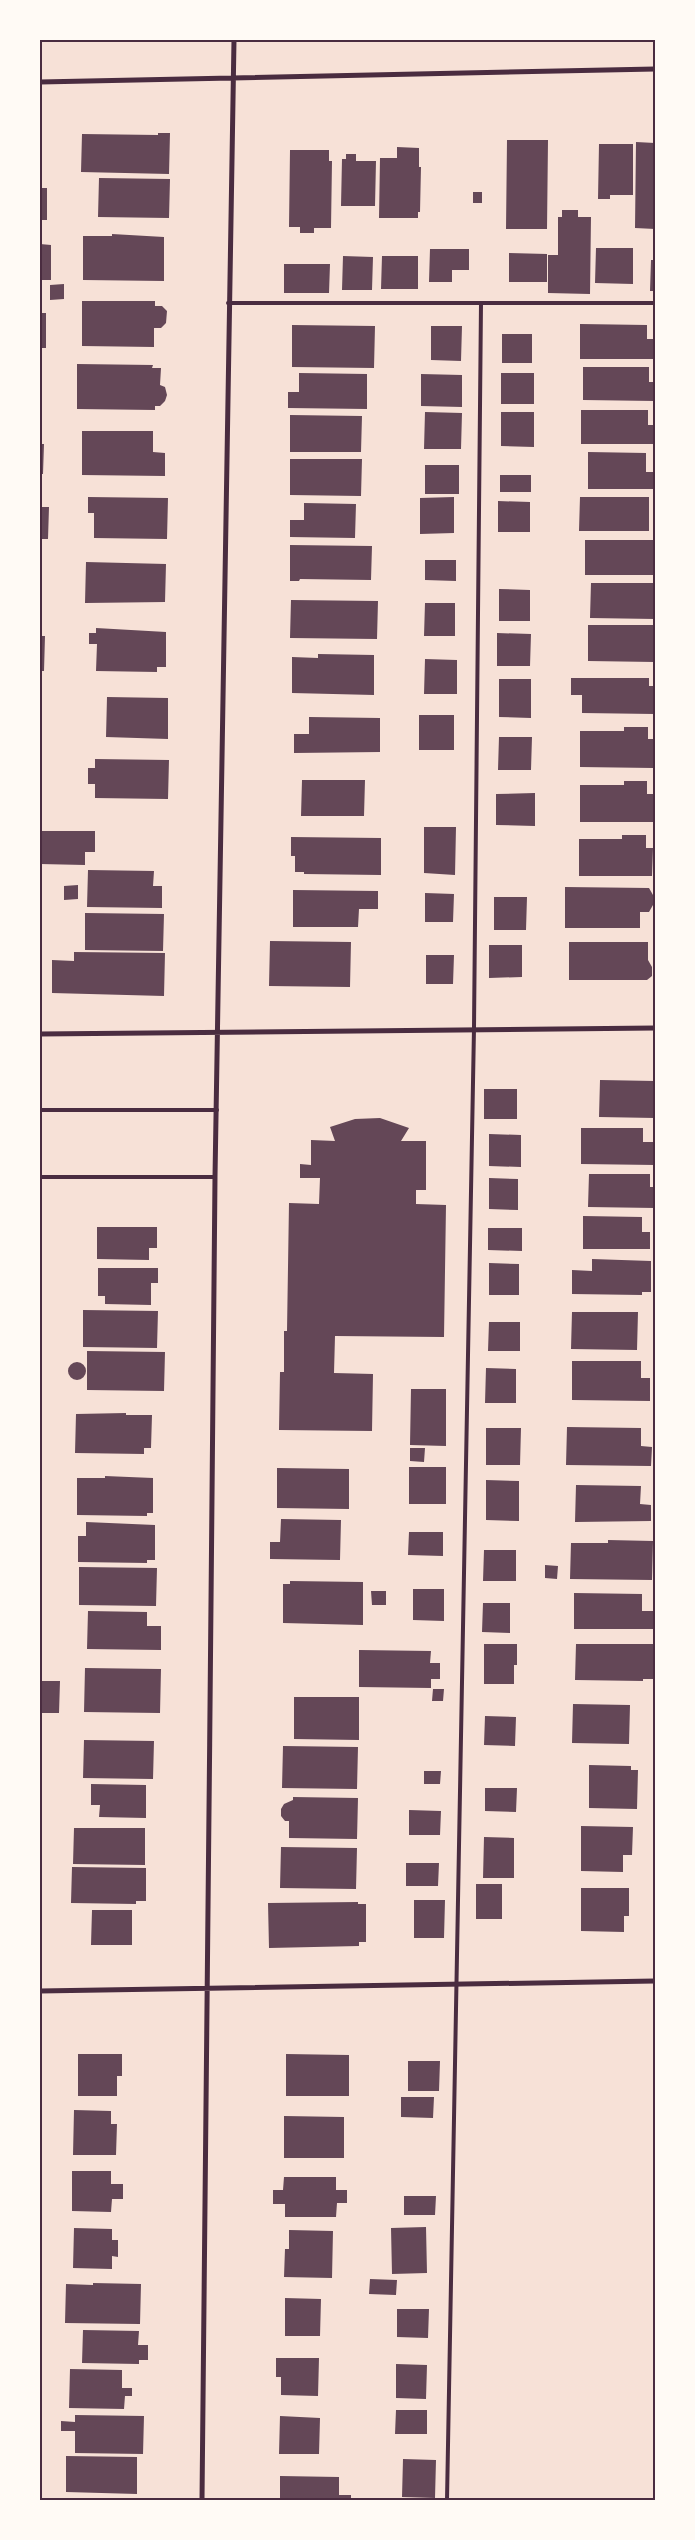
<svg xmlns="http://www.w3.org/2000/svg" width="695" height="2540" font-family="Mulish,sans-serif">
<style>
.building{fill:#644757}
.lines{fill:none;stroke-linecap:round;stroke-linejoin:round}
.service{stroke:#4a2c40;stroke-width:4}
.minor{stroke:#4a2c40;stroke-width:5}
.neatline{fill:none;stroke:#4a2c40;stroke-width:2}
</style>
<rect width="100%" height="100%" fill="#f7e1d7"/>
<path class="building" d="M158,133H170L169,174L81,172L82,134L158,135Z
M507,140H548L547,229H506Z
M636,142L655,143V229L635,228Z
M599,144H633V195H610V199H598Z
M397,147L419,148V167H421L420,212H418V218H379L380,158H397Z
M290,150H329V161H332L331,228H314V233H300V227H289Z
M346,154H356V161H376L375,206H341L342,159H346Z
M99,178L170,179L169,218L98,217Z
M40,188H47V220H40Z
M473,192H482V203H473Z
M562,210H578V217H591L590,294L548,293V255H558V217H562Z
M112,234L164,237V281L83,280V236H112Z
M40,244L51,245V280H40Z
M596,248H633V284L595,283Z
M430,249H469V270H452V282H429Z
M509,253L547,254V282H509Z
M343,256L373,257L372,290H342Z
M382,256H418V289H381Z
M651,260H655V291H650Z
M284,264H330L329,293H284Z
M64,284V299L50,300V285Z
M82,301H155V306H162L167,311L166,323L161,328H154V347L82,346Z
M40,313H46V348H40Z
M580,324L647,325V339H655V359H580Z
M292,325L375,326L374,368L292,367Z
M431,326H462L461,361L431,360Z
M502,334H532V363H502Z
M77,364L153,365L152,368H161L160,385L165,387L167,395L165,401L160,406H155V410L77,409Z
M583,367H649V382H655V401L583,400Z
M299,373L367,374V409L288,408V392H299Z
M501,373H534V404H501Z
M421,374L462,375V407L421,406Z
M581,410H648V425H655V444H581Z
M425,412L462,413L461,449H424Z
M501,412H534V447L501,446Z
M290,415L362,416L361,452H290Z
M82,431H153V452L165,453V476L82,475Z
M40,444H44L43,474H40Z
M588,452L646,453V472H655V489H588Z
M290,459H362L361,496L290,495Z
M425,465H459V494H425Z
M500,475H531V492H500Z
M88,497L168,498L167,539L94,538V513H88Z
M454,497V533L420,534V498Z
M580,497H649V531H579Z
M498,501L530,502V532H498Z
M304,503L356,504L355,538L290,537V520H304Z
M40,507H49L48,539H40Z
M585,540H655V575H585Z
M290,545L372,546L371,580L300,579L299,581H290Z
M425,560H456V581L425,580Z
M86,562L166,564L165,602L85,603Z
M591,583H655V619L590,618Z
M499,589L530,590V621H499Z
M291,600L378,601L377,639L290,638Z
M425,603H455V636H424Z
M588,625H654L655,662L588,661Z
M96,628L166,632V667H157V672L96,671L97,644H89V633H96Z
M497,633L531,634L530,666H497Z
M40,636H45L44,671H40Z
M318,654L374,655V695L292,693V657L318,658Z
M425,659L457,660V694H424Z
M571,678H649V686H655L654,714L582,713V695H571Z
M499,679H531V718L499,717Z
M107,697L168,698V739L106,737Z
M419,715H454V750H419Z
M309,717L380,718V752L294,753V734H309Z
M624,727H648V739H653V768L580,767V731H624Z
M499,737H532L531,770H498Z
M95,759L169,760L168,799L95,798V784H88V768H95Z
M302,780H365L364,816H301Z
M624,781H647V794H654L653,822H580V785H624Z
M535,793V826L496,825V794Z
M424,827H456L455,875L424,873Z
M40,831H95V852H85V865L40,864Z
M622,835H646V848H653L652,876H579V839H622Z
M291,837L381,838V875L304,874V872H295V856H291Z
M88,870L154,871L153,886H162V908L87,907Z
M78,885V899L64,900V886Z
M565,887L649,888L653,895V905L649,912H640V928H565Z
M293,890L378,891V909H359L358,927H293Z
M425,893L454,894L453,922H425Z
M494,897H527L526,930H494Z
M85,913L164,914L163,951L85,950Z
M270,941L351,942L350,987L269,986Z
M569,942H648V960L652,967V976L647,980H569Z
M489,945H522V977L489,978Z
M74,952L165,953L164,996L52,993V960L74,961Z
M426,955H454L453,984H426Z
M600,1080L655,1081V1118L599,1117Z
M484,1089H517V1119H484Z
M380,1118L409,1128L401,1141H426V1190H416V1204L446,1205L444,1337L335,1336L334,1373L373,1374L372,1431L279,1430L280,1372H284V1331H287L289,1203L319,1204L320,1178H300V1164L311,1165V1140L335,1141L330,1127L355,1119Z
M581,1128H643V1142H655V1165L581,1164Z
M489,1134L521,1135V1167L489,1166Z
M589,1174H650V1187H655V1208L588,1207Z
M489,1178L518,1179V1210L489,1209Z
M583,1216L642,1217V1232H650V1249H583Z
M97,1227H157V1248H149V1260L97,1259Z
M488,1228H522V1251L488,1250Z
M592,1259L651,1261V1292H642V1295L572,1294V1270L592,1271Z
M489,1263L519,1264V1295H489Z
M98,1268H158V1283H151V1305L105,1304V1296H98Z
M83,1310L158,1311L157,1348L83,1347Z
M572,1312H638L637,1350L571,1349Z
M489,1322H520V1351H488Z
M87,1351L165,1352L164,1391L87,1390Z
M572,1361H641V1378H650V1401L572,1400Z
M68 1371a9 9 0 1 1 18 0a9 9 0 1 1-18 0Z
M486,1368L516,1369V1403H485Z
M411,1389H446V1446L410,1445Z
M126,1413V1415H152L151,1448H144V1454L75,1453L76,1414Z
M567,1427L641,1428V1446L652,1447L651,1466L566,1465Z
M486,1428H521L520,1465H486Z
M410,1448H425L424,1462L410,1461Z
M409,1467H446V1504H409Z
M277,1468L349,1469V1509L277,1508Z
M105,1476L153,1478V1513H147V1516L77,1515V1478H105Z
M486,1480L519,1481V1521L486,1520Z
M576,1485L641,1486L640,1504L651,1505V1521L575,1522Z
M281,1519L341,1520L340,1560L270,1559V1542H280Z
M86,1522L155,1525V1560H147V1563L78,1562V1536H86Z
M409,1532H443V1556L408,1555Z
M608,1540L653,1541L652,1580L570,1579L571,1543H608Z
M484,1550H516V1581H483Z
M545,1565L558,1566L557,1579L545,1578Z
M79,1567L157,1568L156,1606L79,1605Z
M290,1581L363,1582V1625L283,1623V1584H290Z
M413,1589H444V1621L413,1620Z
M371,1591H386V1605H372Z
M574,1593L642,1594V1611H653V1629H574Z
M483,1603H510V1633L482,1632Z
M88,1611L147,1612V1626H161V1650L87,1649Z
M484,1644H517V1665H514V1684H484Z
M576,1644H653V1679H643V1681L575,1680Z
M359,1650L431,1651L430,1663H440V1679H431V1688L359,1687Z
M85,1668L161,1669L160,1713L84,1712Z
M40,1681H60L59,1713H40Z
M433,1689H444L443,1701H432Z
M294,1697H359V1740L294,1739Z
M573,1704L630,1705L629,1744L572,1743Z
M485,1716L516,1717L515,1746L484,1745Z
M84,1740L154,1741L153,1779L83,1778Z
M283,1746L358,1747L357,1789L282,1788Z
M589,1765L631,1766V1770H638L637,1809L589,1808Z
M424,1771H441L440,1784H424Z
M91,1784L146,1785V1818L99,1817L100,1805H91Z
M485,1788H517L516,1812L485,1811Z
M293,1797L358,1798L357,1839L289,1838V1821H285L281,1816V1809L284,1804L293,1800Z
M409,1810L441,1811L440,1835H409Z
M581,1826L633,1827L632,1855H623V1872L581,1871Z
M74,1828H145V1865L73,1864Z
M484,1837L514,1838V1878H483Z
M281,1847L357,1848L356,1889L280,1888Z
M406,1863H439L438,1886H406Z
M72,1867L146,1868V1901H136V1904L71,1903Z
M476,1884H502V1919H476Z
M581,1888H629V1916H624V1932L581,1931Z
M414,1900H445L444,1938H414Z
M358,1902V1904H366V1942H359V1946L269,1948L268,1903Z
M92,1910H132V1945H91Z
M78,2054H122V2076H117V2096H78Z
M286,2054L349,2055V2096H286Z
M408,2061H440L439,2091H408Z
M401,2097H434L433,2118L401,2117Z
M74,2110L111,2111V2124H117L116,2155H73Z
M284,2116L344,2117V2158H284Z
M72,2171H111V2184H123V2199H112L111,2212L72,2211Z
M284,2177H336V2190H347V2203H337L336,2217H285V2204H273V2190H283Z
M404,2196H436L435,2215H404Z
M426,2227L427,2273L392,2274L391,2228Z
M74,2228L112,2229V2240H118V2257L112,2256V2269L73,2268Z
M289,2230L333,2231L332,2278L284,2277L285,2249H289Z
M370,2279L397,2280L396,2295L369,2294Z
M93,2283L141,2284L140,2324L65,2323L66,2284L93,2285Z
M285,2298L321,2299L320,2336H285Z
M397,2309H429L428,2338L397,2337Z
M83,2330L139,2331L138,2345H148V2360H139V2364L82,2363Z
M276,2358H319L318,2396L281,2395V2377H276Z
M396,2364L427,2365L426,2399L396,2398Z
M70,2369L122,2370V2388H132V2396H125L124,2409L69,2408Z
M396,2410H427V2434H395Z
M75,2415L144,2416L143,2454L75,2453V2431H61V2421L75,2422Z
M280,2416L320,2418L319,2454H279Z
M66,2456L137,2457V2494L66,2492Z
M403,2459L436,2460L435,2498L402,2497Z
M280,2476L339,2477V2495H351V2500H280Z"/>
<g class="lines">
<path class="service" d="M228,303H655
M40,1110H217
M40,1177H215
M447,2500L474,1028L481,303"/>
<path class="minor" d="M40,82L655,69
M40,1034L655,1028
M40,1991L655,1981
M202,2500C208,2059 210,1618 215,1177C220,798 227,419 234,40"/>
</g>
<rect width="695" height="2540" fill="none" stroke="#fffaf5" stroke-width="82"/>
<rect x="41" y="41" width="613" height="2458" class="neatline"/>
</svg>
